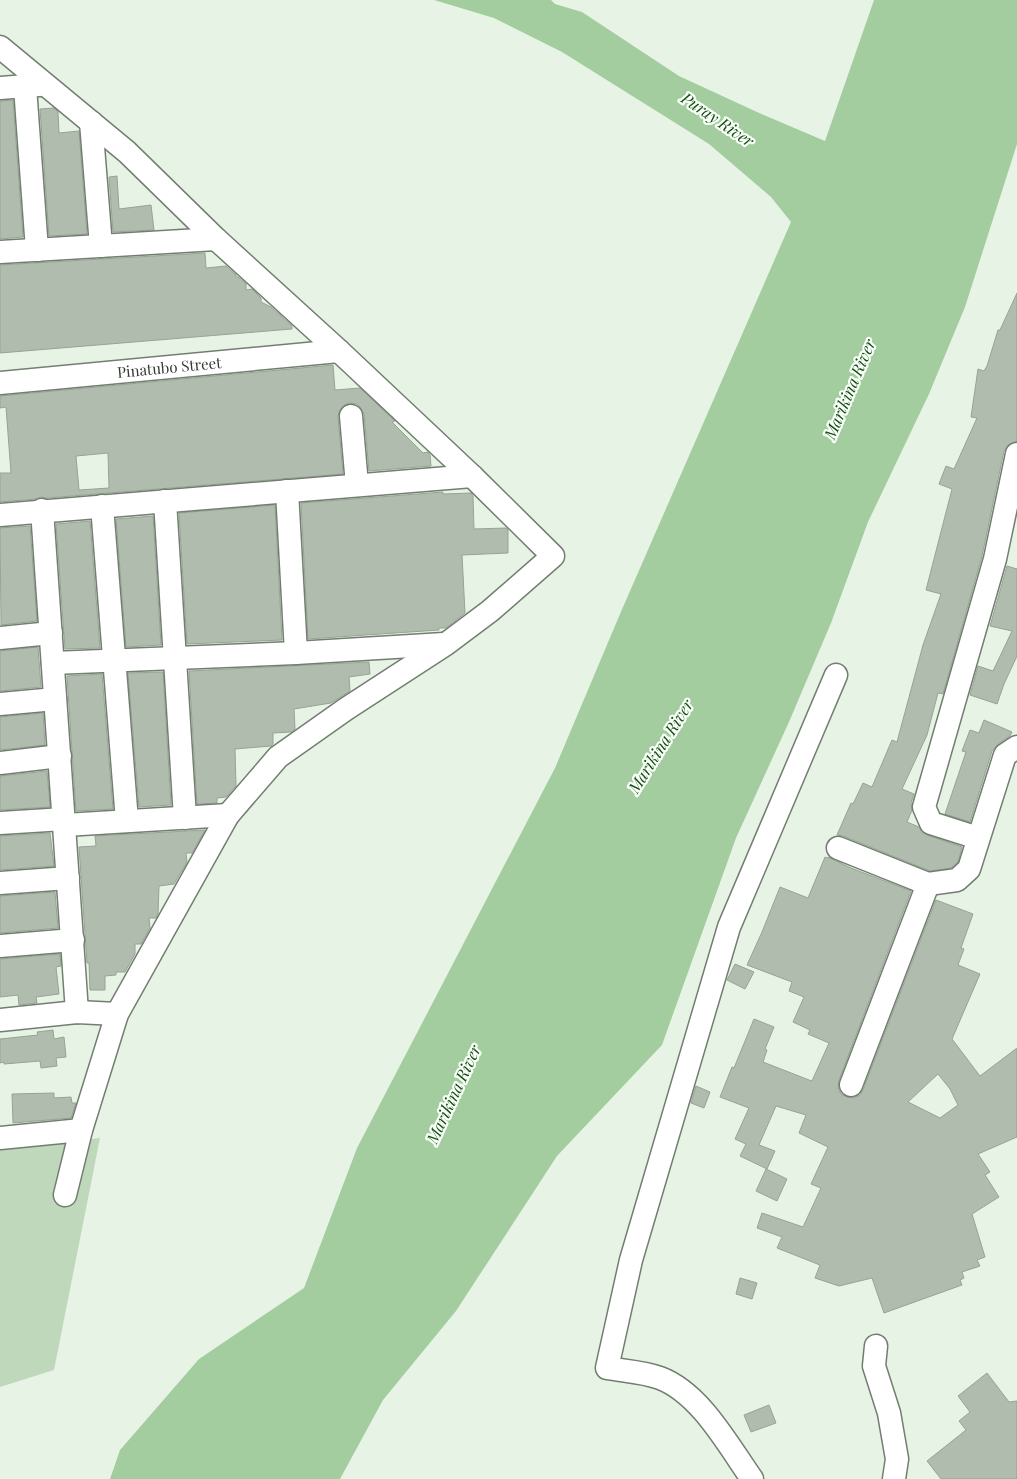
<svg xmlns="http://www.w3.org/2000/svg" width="1017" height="1479" font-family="'Playfair Display',serif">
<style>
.green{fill:#bfd8bb}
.water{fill:#a4cd9f}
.building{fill:#b0bcae;stroke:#97a395;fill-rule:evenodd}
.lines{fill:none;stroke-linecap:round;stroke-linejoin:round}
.minor-casing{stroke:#727e70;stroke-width:25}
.minor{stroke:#fff;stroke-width:22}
.labels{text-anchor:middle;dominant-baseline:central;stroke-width:4.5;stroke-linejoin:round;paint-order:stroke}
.street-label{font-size:15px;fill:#343933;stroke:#f9fff9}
.water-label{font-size:16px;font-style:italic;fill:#154c10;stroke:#f9fff9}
</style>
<rect width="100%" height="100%" fill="#e7f4e5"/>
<path class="green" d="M100,1138L54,1370L0,1387V1150Z"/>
<path class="water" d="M434,0H551L555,4L582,12L679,76L757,112L825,141L874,0H1017V144L965,307L929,394L868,522L831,623L789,722L736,838L662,1045L557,1156L456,1311L383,1400L340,1479H110L120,1450L199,1359L304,1288L357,1148L555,768L620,614L791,222L771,197L709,144L562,52L494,18Z"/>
<path class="building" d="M13,100L23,237L0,239V101Z
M54,108L58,112L59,133L79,131L87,234L49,236L40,109Z
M117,176L119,209L151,205L154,230L113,232L109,177Z
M205,253L206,268L226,266L236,275V277H238L246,284V290L252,289L261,298V302L271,307L292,326V329L0,353V265Z
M1017,293V441L1008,445L1004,451L982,556L943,694L938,693L927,735L902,789L914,794L911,803L912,810L907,822L919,827L922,832L927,835L962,847L958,862L951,868L930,871L843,836L837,835L851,803L853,804L863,783L872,787L892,740L897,742L923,645L941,594L926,590L952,489L939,484L946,466L954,469L977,418L971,417L978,369L984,371L987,366L998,330H1000Z
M333,365L335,390L360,388L395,421L392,422L423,453L428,452L430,455L431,466L369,471L364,414L361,408L357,404L349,403L343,406L339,411L338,417L343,474L47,498L41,497L35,499L0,502V473H11L6,407L0,408V396ZM108,453L109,488L79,490L76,456Z
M443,492V494L471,493L473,496L474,529L506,528L508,530V553L462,555L465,613L446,628H439V630L308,639L301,503Z
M275,505L282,640L187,644L179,513Z
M153,516L161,645L126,647L116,519Z
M90,521L100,648L65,649L56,524Z
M30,526L37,621L1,625L0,528Z
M1007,566L1017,569V656L1004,684L997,704L970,695L978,666L993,671L1012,631L990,626Z
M38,647L41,687L0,691V651Z
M369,662L370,674L349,677L350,691L331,703L294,709L295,729L291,732L273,733V744L271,746L235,749L236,786L226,797L217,798V803L197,804L189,671Z
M163,672L171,805L139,807L128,673Z
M102,674L113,809L76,811L67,676Z
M43,713L45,745L0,750V717Z
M984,720L1012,732L1010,736L998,744L992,751L970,822L945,814L966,752L962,751L970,730L979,733Z
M47,771L50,807L0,810V776Z
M205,830L192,853H186L187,862L174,884L159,886L158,914L156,918H149L150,928L141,944H135V954L125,972H116V975L105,976V990H90L89,963H87L79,847L96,846L95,836Z
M50,833L54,866L0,870V836Z
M825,857L827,858L828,857L851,868L911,891L839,1080L838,1088L841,1094L847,1097L854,1098L860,1095L863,1090L936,900L973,914L961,948L964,949L958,965L980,974L952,1039L980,1076L1017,1048V1137L978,1154L990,1172L985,1175L999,1197L972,1214L985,1257L977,1260L980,1266L962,1272L964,1278L960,1280L962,1285L884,1313L872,1278L839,1286L815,1278L820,1265L777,1248L782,1237L757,1228L762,1213L803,1227L821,1188L811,1184L828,1147L799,1133L806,1115L776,1106L759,1145L775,1151L767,1169L740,1156L746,1144L735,1139L749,1108L720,1097L732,1067L734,1068L754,1019L774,1027L765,1049L767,1050L763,1062L809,1080L812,1081L829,1043L808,1034L810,1030L793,1022L804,997L789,991L792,982L747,965L762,932L780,887L808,898ZM938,1074L950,1089L958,1105L940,1118L908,1102Z
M55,892L58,928L0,933V896Z
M60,954L61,966L56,967L59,994L36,997L37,1003L19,1005L18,995L0,997V959Z
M735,964L754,972L745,989L727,980Z
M53,1030L54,1039L64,1037L66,1057L56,1058L57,1066L41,1068L40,1061L4,1064V1062L0,1063V1039L38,1035L37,1032Z
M696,1086L710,1092L704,1108L691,1103Z
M54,1093V1098L71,1097L72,1103H76L71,1118L13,1123L12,1094Z
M766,1169L787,1179L777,1201L756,1191Z
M740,1278L757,1283L752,1299L736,1294Z
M987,1373L1009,1402L1017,1401V1479H941L927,1461L966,1430L959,1421L970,1412L958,1396Z
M769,1405L776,1423L751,1432L744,1415Z"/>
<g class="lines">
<g class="minor-casing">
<g id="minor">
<path d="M0,47L127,152L216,239L339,351L472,476L553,556L490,611L446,644L346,709L278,757L228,815L117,1014L81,1130L65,1195"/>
<path d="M25,87L37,250"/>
<path d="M0,88L39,85"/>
<path d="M91,122L101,246"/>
<path d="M0,252L216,239"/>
<path id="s1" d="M0,383L339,351"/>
<path d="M351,416L357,485"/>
<path d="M287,491L296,653"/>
<path d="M165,501L185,818"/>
<path d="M102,506L127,821"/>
<path d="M42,510L77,1012"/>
<path d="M0,515L472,476"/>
<path d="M0,638L51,633"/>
<path d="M53,663L296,653L444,644"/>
<path d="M0,704L55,699"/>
<path d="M0,763L60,756"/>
<path d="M0,823L64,819"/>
<path d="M65,825L228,815"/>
<path d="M978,838L931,823L924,807L995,559L1017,454"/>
<path d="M838,848L928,884L957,880L969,869L1005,755L1017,747"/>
<path d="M0,883L68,878"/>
<path d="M0,946L73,940"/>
<path d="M0,1020L77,1012L117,1014"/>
<path d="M851,1085L928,884"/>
<path d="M0,1138L81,1130"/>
<path d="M876,1346L874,1366L889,1413L897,1459L894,1479"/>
<path d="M752,1479C728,1445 700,1393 660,1378C644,1372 624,1371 607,1368L631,1260L729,927L836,675"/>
</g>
</g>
<use href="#minor" class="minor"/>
</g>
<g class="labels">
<g class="street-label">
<text stroke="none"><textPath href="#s1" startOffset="170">Pinatubo Street</textPath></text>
</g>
<g class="water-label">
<text transform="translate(718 119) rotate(34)">Puray River</text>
<text transform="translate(849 389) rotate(-67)">Marikina River</text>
<text transform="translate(660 746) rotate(-58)">Marikina River</text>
<text transform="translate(453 1094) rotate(-65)">Marikina River</text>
</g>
</g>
</svg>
